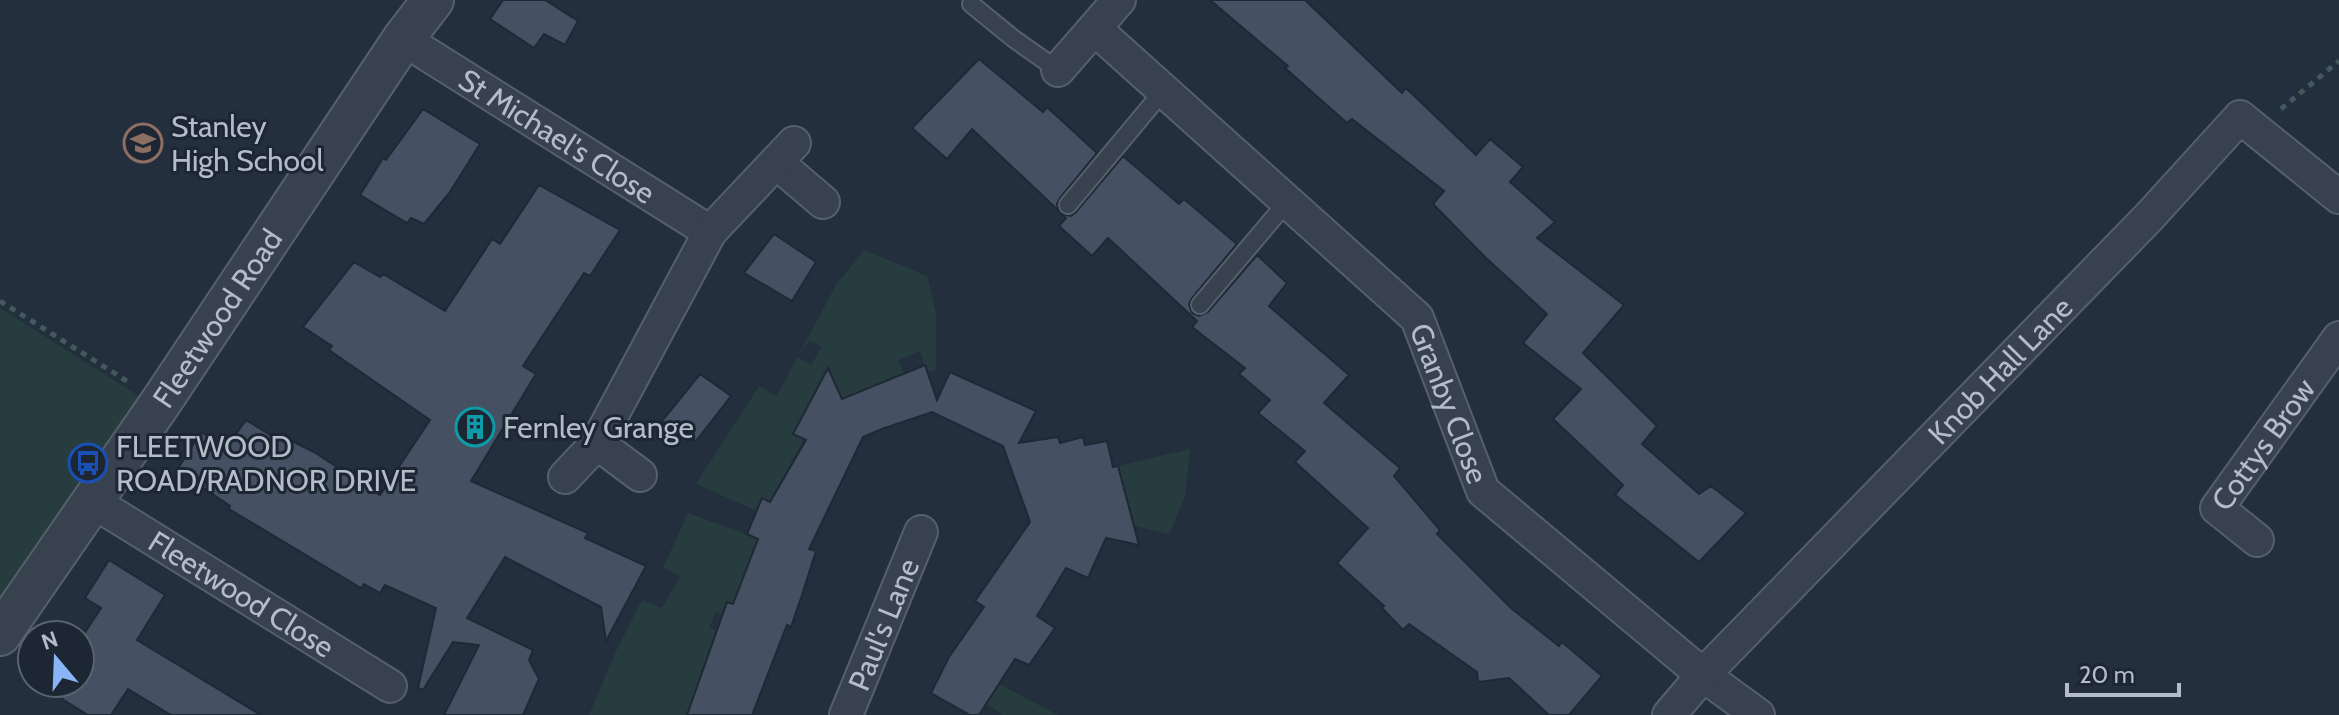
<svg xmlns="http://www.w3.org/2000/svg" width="2339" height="715" font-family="Cabin,sans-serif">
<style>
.green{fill:#263c3f}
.building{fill:#455162;stroke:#1f2835;stroke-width:2}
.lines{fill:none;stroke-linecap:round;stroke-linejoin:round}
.service-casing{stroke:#565f6c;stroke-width:20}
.minor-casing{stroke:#565f6c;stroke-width:36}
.tertiary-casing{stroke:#565f6c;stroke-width:44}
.path{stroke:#44595c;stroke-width:5;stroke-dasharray:6 6;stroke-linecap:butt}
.service{stroke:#38414e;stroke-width:16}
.minor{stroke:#38414e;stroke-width:32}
.tertiary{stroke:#38414e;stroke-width:40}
.labels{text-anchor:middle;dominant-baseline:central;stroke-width:6;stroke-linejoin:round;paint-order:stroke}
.poi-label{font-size:30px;fill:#b4bcc9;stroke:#1d2633;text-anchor:start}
.street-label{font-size:30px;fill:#b4bcc9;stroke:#1d2633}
</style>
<rect width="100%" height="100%" fill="#242f3e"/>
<path class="green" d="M864,250L927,276L936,313V370L927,372L920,351L898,360L904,374L801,418L793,433L804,439L770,502L762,498L755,510L696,484L759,386L777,396L797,357L811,365L822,347L810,340L798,356L836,285Z
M0,308L142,398L0,602Z
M1190,449L1185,497L1169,534L1118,522L1111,539L1041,527L1123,487L1118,466Z
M688,513L759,539L733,604L726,602L721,614L716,611L709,628L716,630L713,639L721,642L687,715H589L617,649L642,600L662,608L680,576L663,568Z
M999,684L1058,715H1003L987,704Z"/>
<path class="building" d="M503,0H545L578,21L565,45L544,34L534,48L490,19Z
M1210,0H1305L1402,93L1406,88L1476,155L1490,139L1523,167L1510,182L1555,222L1537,238L1624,305L1583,353L1657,426L1642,444L1699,494L1711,486L1746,513L1699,562L1615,495L1623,485L1553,419L1581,389L1523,343L1547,314L1485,257L1433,204L1444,191L1352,119L1347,123L1285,68L1288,66Z
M979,59L1043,112L1047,107L1097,153L1060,198L1057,204L1059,211L972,129L947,159L912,128Z
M423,109L480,144L450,192L424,224L411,218L407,223L360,195L383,158L386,160Z
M1123,156L1179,204L1184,199L1237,244L1192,298L1189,304L1192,313L1199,316L1208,312L1257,255L1287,283L1269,306L1349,375L1324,403L1400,468L1394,476L1440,530L1437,534L1511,608L1559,646L1562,642L1602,676L1569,715H1549L1509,678L1478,682L1477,672L1409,624L1403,630L1382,608L1384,606L1337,563L1368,528L1295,462L1305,451L1258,413L1270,400L1239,374L1245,368L1192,327L1197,321L1108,238L1092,256L1059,226L1066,218L1062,214L1071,216L1076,212Z
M539,185L620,230L590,276L584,273L523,366L536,374L471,481L588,533L585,538L646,566L606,641L601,607L505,557L467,618L533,650L529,660L539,679L523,715H444L479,645L453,642L423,690L418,688L436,608L385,585L380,593L364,584L361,588L229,509L230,506L177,470L201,432L226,448L246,420L277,439L280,435L314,452L380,495L430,420L329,350L332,346L303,327L354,262L380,277L383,274L445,311L492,239L500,244Z
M774,234L816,262L792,301L744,273Z
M925,365L937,400L950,372L1036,411L1019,443L1058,437L1060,443L1083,437L1085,445L1107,441L1113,467L1118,466L1139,545L1106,538L1088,578L1066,568L1037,616L1055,628L1029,665L1015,659L979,715H970L931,693L949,657L984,607L975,601L1030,522L1003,446L932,412L882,429L863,437L809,549L816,551L802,595L791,627L787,625L752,715H687L727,602L733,604L758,539L747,534L762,498L770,502L806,440L793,434L828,368L842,399Z
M700,374L731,396L696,441L662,421Z
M109,560L165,595L137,640L261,715H171L128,689L111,715H88L62,699L71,683H80V668L91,649L80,640L101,608L85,598Z"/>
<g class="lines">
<g class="service-casing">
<path id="service" d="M971,4L1014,39L1058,70
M1068,205L1164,90
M1200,305L1287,202"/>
</g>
<g class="minor-casing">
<g id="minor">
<path id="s1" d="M1095,29L1417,318L1483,491L1703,675L1758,715"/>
<path id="s2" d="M403,39L710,232"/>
<path d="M1058,70L1119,0"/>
<path d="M776,162L823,202"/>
<path d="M597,443L640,475"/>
<path d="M565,477L597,443L710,232L794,143"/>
<path id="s3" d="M92,501L390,686"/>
<path id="s4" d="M2257,540L2217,508L2339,338"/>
<path id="s5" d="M846,715L921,532"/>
<path id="s6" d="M1669,715L1703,675L2149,217L2240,117L2339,197"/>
</g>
</g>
<g class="tertiary-casing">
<g id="tertiary">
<path id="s7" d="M0,635L161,402L403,39L433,0"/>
</g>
</g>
<path class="path" d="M2281,109L2339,61
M0,301L130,383"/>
<use href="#service" class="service"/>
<use href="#minor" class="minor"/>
<use href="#tertiary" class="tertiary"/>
</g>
<defs>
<g id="school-ring" transform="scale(2)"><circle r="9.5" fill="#1d2633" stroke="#8d6e63" stroke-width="1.5"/><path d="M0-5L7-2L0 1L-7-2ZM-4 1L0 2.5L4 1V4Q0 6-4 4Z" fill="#8d6e63"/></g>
<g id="building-ring" transform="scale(2)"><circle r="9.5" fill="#1d2633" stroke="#0f9aa8" stroke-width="1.5"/><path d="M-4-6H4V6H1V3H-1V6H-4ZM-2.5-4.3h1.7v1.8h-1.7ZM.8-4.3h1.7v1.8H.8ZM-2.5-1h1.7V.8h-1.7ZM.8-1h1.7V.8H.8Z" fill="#0f9aa8"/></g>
<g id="bus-ring" transform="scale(2)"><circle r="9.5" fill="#1d2633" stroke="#1a4fb4" stroke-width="1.5"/><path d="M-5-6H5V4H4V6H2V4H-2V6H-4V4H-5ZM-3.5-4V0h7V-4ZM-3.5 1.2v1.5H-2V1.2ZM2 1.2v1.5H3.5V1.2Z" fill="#1a4fb4"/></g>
</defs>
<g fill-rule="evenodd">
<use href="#school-ring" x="143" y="143"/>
<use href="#building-ring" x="475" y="427"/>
<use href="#bus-ring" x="88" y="463"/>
</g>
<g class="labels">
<g class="poi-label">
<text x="171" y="126">Stanley<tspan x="171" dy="34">High School</tspan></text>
<text x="503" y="427">Fernley Grange</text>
<text x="116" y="446">FLEETWOOD<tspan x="116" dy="34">ROAD/RADNOR DRIVE</tspan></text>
</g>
<g class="street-label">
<text stroke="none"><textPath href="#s2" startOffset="182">St Michael's Close</textPath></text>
<text stroke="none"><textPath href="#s7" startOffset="384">Fleetwood Road</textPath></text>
<text stroke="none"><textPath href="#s6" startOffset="478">Knob Hall Lane</textPath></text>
<text stroke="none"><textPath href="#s1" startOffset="524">Granby Close</textPath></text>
<text stroke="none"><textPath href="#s4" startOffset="130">Cottys Brow</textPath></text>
<text stroke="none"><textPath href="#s3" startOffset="176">Fleetwood Close</textPath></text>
<text stroke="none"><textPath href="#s5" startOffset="98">Paul's Lane</textPath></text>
</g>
</g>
<g transform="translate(56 659) rotate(341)"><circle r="38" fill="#1d2633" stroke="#59626f" stroke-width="2"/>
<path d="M0-6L14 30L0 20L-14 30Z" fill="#8ab4f8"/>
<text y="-12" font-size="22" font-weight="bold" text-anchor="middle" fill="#b4bcc9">N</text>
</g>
<path d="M2067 683v12h112v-12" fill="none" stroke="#b4bcc9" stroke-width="4"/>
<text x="2079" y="683" font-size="24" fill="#b4bcc9" stroke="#1d2633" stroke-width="6" paint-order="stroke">20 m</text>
</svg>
